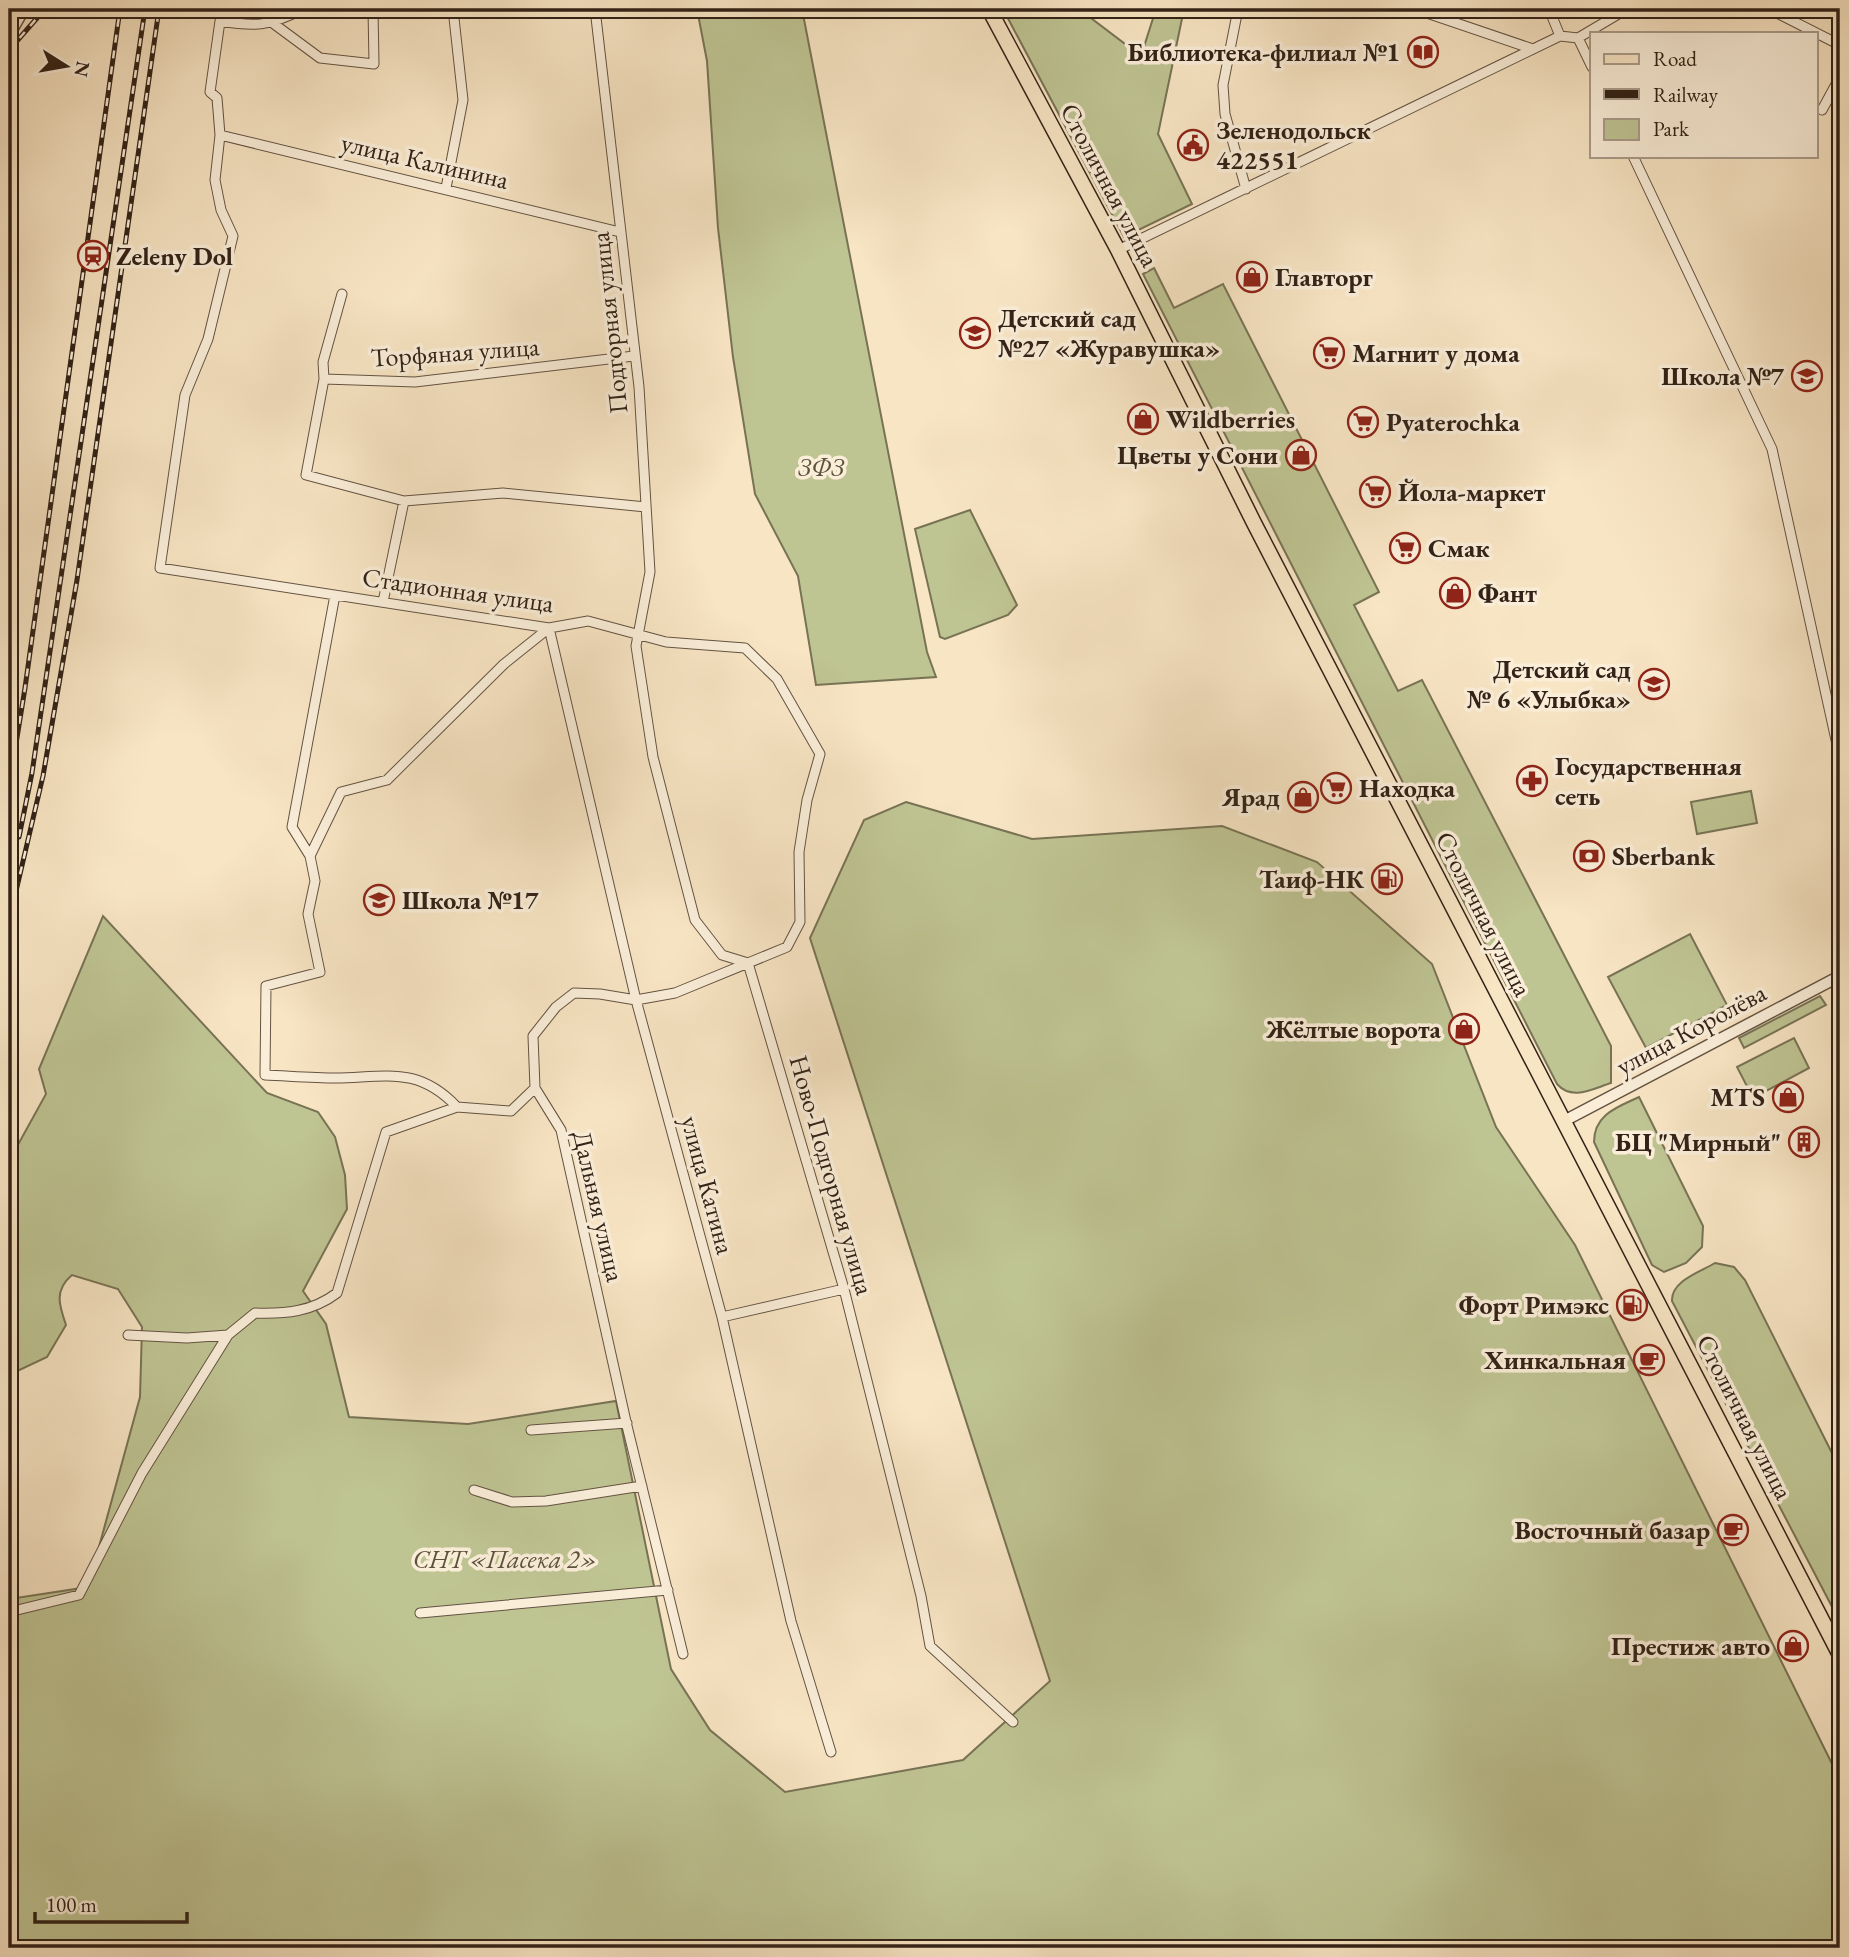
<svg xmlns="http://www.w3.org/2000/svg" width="1849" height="1957" font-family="'EB Garamond',serif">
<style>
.green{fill:#bfc493;stroke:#787355;stroke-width:2}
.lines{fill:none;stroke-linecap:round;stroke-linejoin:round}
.minor-casing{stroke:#645342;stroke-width:11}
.tertiary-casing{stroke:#645342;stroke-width:13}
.primary-casing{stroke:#322217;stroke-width:17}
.minor{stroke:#faeed9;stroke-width:9}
.tertiary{stroke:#faeed9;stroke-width:10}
.primary{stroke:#f8e5c4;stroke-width:14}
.rail-casing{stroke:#322217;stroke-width:5}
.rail{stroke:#faeed9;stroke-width:2.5;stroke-dasharray:8;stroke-linecap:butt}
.labels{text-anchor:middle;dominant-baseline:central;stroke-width:7;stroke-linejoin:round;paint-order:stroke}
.poi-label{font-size:26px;font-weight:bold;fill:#322217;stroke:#faeed9;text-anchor:start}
.street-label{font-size:26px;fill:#322217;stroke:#faeed9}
.park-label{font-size:26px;font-style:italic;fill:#5c533c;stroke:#faeed9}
</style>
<rect width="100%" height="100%" fill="#f8e5c4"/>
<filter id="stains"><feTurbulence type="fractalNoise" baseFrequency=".00286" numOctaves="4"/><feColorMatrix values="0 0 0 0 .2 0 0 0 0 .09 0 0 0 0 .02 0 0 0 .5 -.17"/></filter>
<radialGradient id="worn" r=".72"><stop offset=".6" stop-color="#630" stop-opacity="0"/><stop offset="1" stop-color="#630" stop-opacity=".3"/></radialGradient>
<path class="green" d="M697,9H802L927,652L936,677L816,685L798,576L755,494L733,357L718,228L707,61Z
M1003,9H1079L1141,56L1156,9H1184L1158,134L1192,204L1124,237Z
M1154,268L1174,308L1223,284L1379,592L1354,605L1398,691L1422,680L1611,1046V1083C1592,1089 1572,1101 1557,1084L1143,274Z
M970,510L1017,605L1008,615L945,639L940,637L915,529Z
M1751,791L1757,823L1697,834L1691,802Z
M906,802L1032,839L1222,826L1317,862L1432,964L1496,1127L1575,1245L1840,1780V1948H9V1599L88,1587L140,1397L142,1327L118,1289L72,1275C54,1290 59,1305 66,1325L47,1357L9,1375V1161L46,1094L39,1069L103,916L267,1093L318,1112L335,1137L345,1175L347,1209L303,1291L326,1324L349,1417L468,1424L616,1401L671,1669L710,1730L785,1792L963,1760L1050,1681L810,938L864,820Z
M1690,934L1727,1005L1646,1048L1608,977Z
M1820,996L1826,1005L1744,1048L1739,1038Z
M1794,1038L1809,1068L1753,1098L1737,1067Z
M1639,1097L1703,1226L1702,1247L1686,1263L1664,1272L1652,1265L1594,1142C1594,1114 1618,1107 1639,1097Z
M1715,1263L1734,1267L1745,1280L1840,1469V1622L1672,1301C1671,1281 1700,1272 1715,1263Z"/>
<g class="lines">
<g class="minor-casing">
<path id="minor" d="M303,9C269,26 257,27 220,21L210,92L217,98L220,135L215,180L221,210L233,236L208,339L185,395L160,568L549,628L588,621L666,642L745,648L777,679L820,754L807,800L799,852L800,922L787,947L675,993L636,1000L600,994L574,993L556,1007L533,1036L535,1088L561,1130L627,1426L683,1654
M595,9L639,387L650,572L636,646L653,757L695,920L722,955L748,963
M1238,9L1223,85L1225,114L1246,189
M1415,9L1533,49
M1549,9L1560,36
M1769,9L1840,45
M274,24L320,58L374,64L373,9
M1578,38L1592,67
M1822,110L1840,77
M220,135L620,232
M1633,156L1772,449L1840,758
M446,188L463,100L453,9
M1118,250L1560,36L1578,38L1627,9
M342,294L323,362L324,379L415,382L634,356
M324,379L306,475L404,501L503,493L646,507
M383,602L404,501
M310,856L341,792L387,780L504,664L549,628L636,1000L722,1317L791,1621L831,1752
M748,963L844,1289L921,1596L930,1646L1013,1722
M457,1107L511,1111L535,1088
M722,1317L844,1289
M128,1335L187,1338L228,1335L255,1313C285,1314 312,1312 337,1293L386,1132L457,1107C418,1066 387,1077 336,1078C313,1078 289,1076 265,1075L266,986L320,972L308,914L315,881L310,856L292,827L335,595
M531,1430L627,1423
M474,1490L512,1502L546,1501L642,1486
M9,1612L79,1595L142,1473L228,1335
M420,1613L668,1590"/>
</g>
<g class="tertiary-casing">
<path id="tertiary" d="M9,43L12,30L24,9
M1564,1121L1840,976"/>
</g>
<g class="primary-casing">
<path id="primary" d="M989,9L1118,250L1254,523L1840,1655"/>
</g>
<use href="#minor" class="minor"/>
<use href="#tertiary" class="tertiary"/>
<use href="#primary" class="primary"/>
<g class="rail-casing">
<path id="rail" d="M9,50L45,9
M9,787L25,688L120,9
M19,837L32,773L145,9
M9,849L14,822
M9,921L43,776L77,580L159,9"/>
</g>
<use href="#rail" class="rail"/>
</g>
<defs>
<g id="library-ring" transform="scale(1.575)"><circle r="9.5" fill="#faeed9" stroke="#8f2418" stroke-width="1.5"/><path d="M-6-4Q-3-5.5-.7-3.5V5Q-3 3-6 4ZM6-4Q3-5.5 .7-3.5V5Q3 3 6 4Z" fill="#8f2418"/></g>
<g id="civic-ring" transform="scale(1.575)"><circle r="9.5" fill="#faeed9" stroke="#8f2418" stroke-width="1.5"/><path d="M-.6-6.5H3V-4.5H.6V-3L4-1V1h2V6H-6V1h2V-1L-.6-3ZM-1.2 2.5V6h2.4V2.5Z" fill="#8f2418"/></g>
<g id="station-ring" transform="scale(1.575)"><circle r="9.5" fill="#faeed9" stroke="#8f2418" stroke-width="1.5"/><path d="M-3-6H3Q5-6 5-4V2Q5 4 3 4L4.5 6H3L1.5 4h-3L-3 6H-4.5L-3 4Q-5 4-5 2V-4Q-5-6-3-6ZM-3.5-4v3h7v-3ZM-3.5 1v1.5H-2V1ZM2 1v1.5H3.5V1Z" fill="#8f2418"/></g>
<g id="shop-ring" transform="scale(1.575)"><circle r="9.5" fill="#faeed9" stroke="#8f2418" stroke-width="1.5"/><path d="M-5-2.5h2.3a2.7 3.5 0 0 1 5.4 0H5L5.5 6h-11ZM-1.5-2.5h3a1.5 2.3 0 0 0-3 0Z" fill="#8f2418"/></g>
<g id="school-ring" transform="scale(1.575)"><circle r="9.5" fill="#faeed9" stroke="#8f2418" stroke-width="1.5"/><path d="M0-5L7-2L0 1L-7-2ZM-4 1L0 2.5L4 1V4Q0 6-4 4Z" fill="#8f2418"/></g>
<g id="supermarket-ring" transform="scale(1.575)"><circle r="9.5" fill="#faeed9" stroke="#8f2418" stroke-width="1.5"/><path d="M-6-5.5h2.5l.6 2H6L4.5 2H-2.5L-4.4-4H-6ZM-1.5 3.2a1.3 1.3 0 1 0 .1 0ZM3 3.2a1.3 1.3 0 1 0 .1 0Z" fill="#8f2418"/></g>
<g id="pharmacy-ring" transform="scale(1.575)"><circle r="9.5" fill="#faeed9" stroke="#8f2418" stroke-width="1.5"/><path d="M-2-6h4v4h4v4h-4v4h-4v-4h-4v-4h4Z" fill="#8f2418"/></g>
<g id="bank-ring" transform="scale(1.575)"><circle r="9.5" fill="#faeed9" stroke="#8f2418" stroke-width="1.5"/><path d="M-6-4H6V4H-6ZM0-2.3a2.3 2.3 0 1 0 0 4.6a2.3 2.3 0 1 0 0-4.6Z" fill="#8f2418"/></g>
<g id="fuel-ring" transform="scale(1.575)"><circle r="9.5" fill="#faeed9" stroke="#8f2418" stroke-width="1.5"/><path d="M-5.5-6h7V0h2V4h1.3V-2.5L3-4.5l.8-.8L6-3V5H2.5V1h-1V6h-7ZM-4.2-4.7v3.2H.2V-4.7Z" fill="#8f2418"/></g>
<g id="building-ring" transform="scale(1.575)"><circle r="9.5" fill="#faeed9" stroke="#8f2418" stroke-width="1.5"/><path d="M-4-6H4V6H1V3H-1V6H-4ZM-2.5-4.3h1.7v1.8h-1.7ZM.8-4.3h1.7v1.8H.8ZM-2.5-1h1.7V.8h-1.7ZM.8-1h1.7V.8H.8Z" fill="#8f2418"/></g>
<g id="cafe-ring" transform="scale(1.575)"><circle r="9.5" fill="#faeed9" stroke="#8f2418" stroke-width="1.5"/><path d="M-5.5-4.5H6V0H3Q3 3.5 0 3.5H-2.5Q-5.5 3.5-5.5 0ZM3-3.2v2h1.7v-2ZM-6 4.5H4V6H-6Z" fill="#8f2418"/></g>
</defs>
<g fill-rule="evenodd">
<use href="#library-ring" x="1423" y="52"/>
<use href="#civic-ring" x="1193" y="145"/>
<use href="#station-ring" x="93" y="256"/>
<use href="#shop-ring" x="1252" y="277"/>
<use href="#school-ring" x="975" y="333"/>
<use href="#supermarket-ring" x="1329" y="353"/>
<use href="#school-ring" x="1807" y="376"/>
<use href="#shop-ring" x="1143" y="419"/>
<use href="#supermarket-ring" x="1363" y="422"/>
<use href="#shop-ring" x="1301" y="455"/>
<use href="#supermarket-ring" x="1375" y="492"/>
<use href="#supermarket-ring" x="1405" y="548"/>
<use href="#shop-ring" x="1455" y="593"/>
<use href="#school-ring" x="1654" y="684"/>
<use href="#pharmacy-ring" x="1532" y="781"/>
<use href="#supermarket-ring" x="1336" y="788"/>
<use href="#shop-ring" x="1303" y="797"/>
<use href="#bank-ring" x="1589" y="856"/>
<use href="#fuel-ring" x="1387" y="879"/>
<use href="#school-ring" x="379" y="900"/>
<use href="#shop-ring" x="1464" y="1029"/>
<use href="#shop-ring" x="1788" y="1097"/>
<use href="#building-ring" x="1804" y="1142"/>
<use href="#fuel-ring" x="1632" y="1305"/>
<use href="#cafe-ring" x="1649" y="1360"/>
<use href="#cafe-ring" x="1733" y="1530"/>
<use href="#shop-ring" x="1793" y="1646"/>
</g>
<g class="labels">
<g class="poi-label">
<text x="1400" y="52" text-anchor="end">Библиотека-филиал №1</text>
<text x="1216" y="130">Зеленодольск<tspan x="1216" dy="30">422551</tspan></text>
<text x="116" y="256">Zeleny Dol</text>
<text x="1275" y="277">Главторг</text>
<text x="998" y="318">Детский сад<tspan x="998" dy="30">№27 «Журавушка»</tspan></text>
<text x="1352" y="353">Магнит у дома</text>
<text x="1784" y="376" text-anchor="end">Школа №7</text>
<text x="1166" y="419">Wildberries</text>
<text x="1386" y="422">Pyaterochka</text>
<text x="1278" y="455" text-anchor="end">Цветы у Сони</text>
<text x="1398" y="492">Йола-маркет</text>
<text x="1428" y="548">Смак</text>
<text x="1478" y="593">Фант</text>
<text x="1631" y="669" text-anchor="end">Детский сад<tspan x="1631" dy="30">№ 6 «Улыбка»</tspan></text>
<text x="1555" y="766">Государственная<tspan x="1555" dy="30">сеть</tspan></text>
<text x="1359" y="788">Находка</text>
<text x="1280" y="797" text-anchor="end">Ярад</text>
<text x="1612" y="856">Sberbank</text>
<text x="1364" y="879" text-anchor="end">Таиф-НК</text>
<text x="402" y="900">Школа №17</text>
<text x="1441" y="1029" text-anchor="end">Жёлтые ворота</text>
<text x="1765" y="1097" text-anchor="end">MTS</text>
<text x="1781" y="1142" text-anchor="end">БЦ "Мирный"</text>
<text x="1609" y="1305" text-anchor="end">Форт Римэкс</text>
<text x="1626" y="1360" text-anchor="end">Хинкальная</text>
<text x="1710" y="1530" text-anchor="end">Восточный базар</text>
<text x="1770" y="1646" text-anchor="end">Престиж авто</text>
</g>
<g class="street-label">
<text transform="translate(425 161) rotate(13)">улица Калинина</text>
<text transform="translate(1110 185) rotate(62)">Столичная улица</text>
<text transform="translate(609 323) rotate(-96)">Подгорная улица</text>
<text transform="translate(455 352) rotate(-4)">Торфяная улица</text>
<text transform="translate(458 590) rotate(8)">Стадионная улица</text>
<text transform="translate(1484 914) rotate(63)">Столичная улица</text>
<text transform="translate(1691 1029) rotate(-28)">улица Королёва</text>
<text transform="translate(832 1175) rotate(74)">Ново-Подгорная улица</text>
<text transform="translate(708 1185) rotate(75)">улица Катина</text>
<text transform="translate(599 1206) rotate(77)">Дальняя улица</text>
<text transform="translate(1745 1417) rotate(63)">Столичная улица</text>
</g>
<g class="park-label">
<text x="821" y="467">ЗФЗ</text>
<text x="505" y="1559">СНТ «Пасека 2»</text>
</g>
</g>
<rect width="1849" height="1957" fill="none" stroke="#f8e5c4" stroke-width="35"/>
<rect x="10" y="10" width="1828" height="1936" fill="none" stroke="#322217" stroke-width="3.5"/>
<rect x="18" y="18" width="1814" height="1922" fill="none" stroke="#322217" stroke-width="2"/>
<rect x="1590" y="32" width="228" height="126" fill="#faeed9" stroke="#aa9c8b" stroke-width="2"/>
<rect x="1604" y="54" width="35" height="10" fill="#f8e5c4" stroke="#aa9c8b" stroke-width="2"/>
<text x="1653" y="66" font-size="21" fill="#322217">Road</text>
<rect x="1604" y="89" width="35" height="10" fill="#322217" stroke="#aa9c8b" stroke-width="2"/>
<text x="1653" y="102" font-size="21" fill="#322217">Railway</text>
<rect x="1604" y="119" width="35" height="21" fill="#bfc493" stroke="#aa9c8b" stroke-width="2"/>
<text x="1653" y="136" font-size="21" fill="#322217">Park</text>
<g transform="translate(66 66) rotate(101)" stroke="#faeed9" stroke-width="5" paint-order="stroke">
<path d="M0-5L12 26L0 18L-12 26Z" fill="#322217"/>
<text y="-10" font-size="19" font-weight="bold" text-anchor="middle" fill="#322217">N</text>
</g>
<path d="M35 1912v10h152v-10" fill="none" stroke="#322217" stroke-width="3.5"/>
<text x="46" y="1912" font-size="21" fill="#322217" stroke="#faeed9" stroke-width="5" paint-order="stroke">100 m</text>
<rect width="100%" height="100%" filter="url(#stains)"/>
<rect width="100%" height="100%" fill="url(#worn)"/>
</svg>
